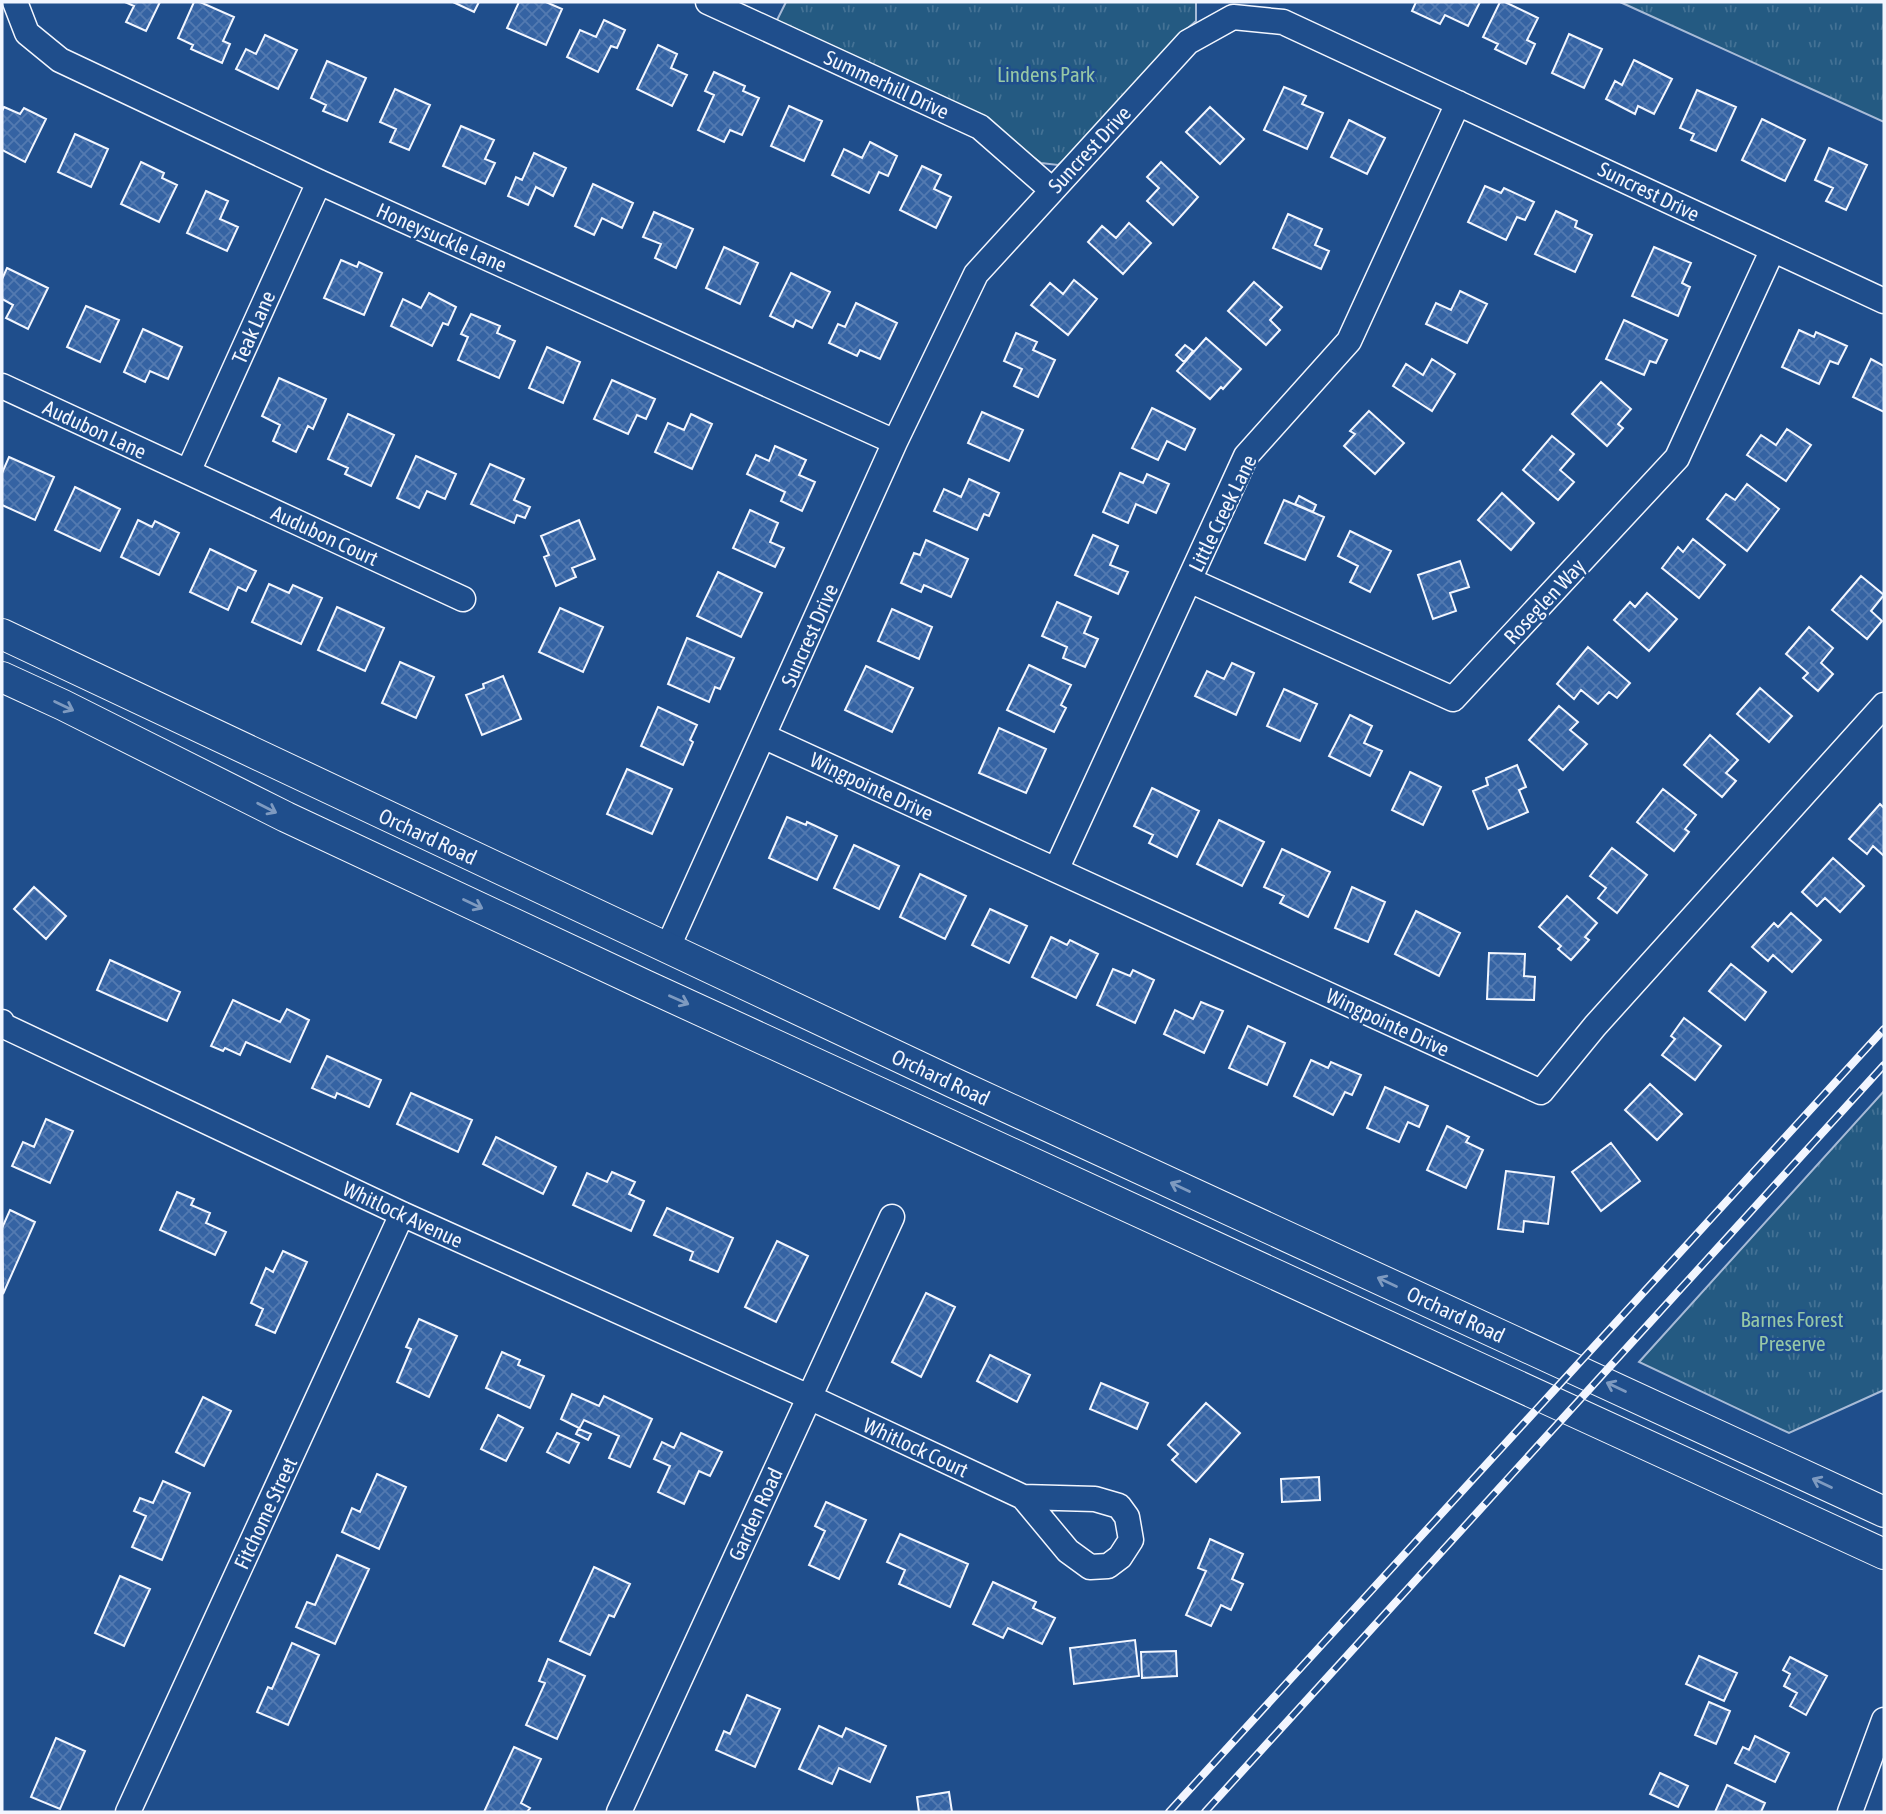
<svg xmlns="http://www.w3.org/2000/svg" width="1886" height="1814" font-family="'Asap Condensed',sans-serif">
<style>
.park{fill:url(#park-tufts);stroke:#a8bbd7;stroke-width:2}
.building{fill:url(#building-cross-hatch);stroke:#f2f6ff;stroke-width:2}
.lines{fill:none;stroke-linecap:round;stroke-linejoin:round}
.minor-casing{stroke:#f2f6ff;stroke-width:27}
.major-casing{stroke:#f2f6ff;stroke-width:32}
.minor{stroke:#1f4e8c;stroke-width:24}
.major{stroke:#1f4e8c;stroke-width:30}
.rail-casing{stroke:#f2f6ff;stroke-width:8}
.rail{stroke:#1f4e8c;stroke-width:5;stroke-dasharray:16;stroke-linecap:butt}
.oneway{stroke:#7e9ac0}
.labels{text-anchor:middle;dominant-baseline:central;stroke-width:5;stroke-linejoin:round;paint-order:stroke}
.park-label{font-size:21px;fill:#97c8a6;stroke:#1f4e8c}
.street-label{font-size:21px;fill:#f2f6ff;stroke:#1f4e8c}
</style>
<defs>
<pattern id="park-tufts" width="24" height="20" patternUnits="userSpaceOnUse" patternTransform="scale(1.75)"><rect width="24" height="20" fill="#245a82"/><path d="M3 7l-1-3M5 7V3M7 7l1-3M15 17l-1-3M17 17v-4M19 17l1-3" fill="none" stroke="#447295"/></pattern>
<pattern id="building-cross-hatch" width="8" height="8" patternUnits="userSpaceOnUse" patternTransform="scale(1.75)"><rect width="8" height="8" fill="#3563a3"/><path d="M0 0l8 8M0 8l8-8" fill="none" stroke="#537ab1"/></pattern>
</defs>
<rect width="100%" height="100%" fill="#1f4e8c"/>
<path class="park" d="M786,2H1196V21L1180,35L1079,147L1058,165L1041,163L979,117L775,24Z
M1620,2H1884V122Z
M1884,1091V1390L1789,1433L1639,1362Z"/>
<path class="building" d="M125,2H160L146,31L126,22L134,6Z
M194,2H200L234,17L223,41L230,44L222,63L191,49L193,45L178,38Z
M453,2H479L474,12Z
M519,2H546L562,9L546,45L507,28Z
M1416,2H1480L1468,26L1445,15L1440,24L1412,11Z
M1500,2H1505L1538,18L1527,40L1535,44L1526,64L1495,49L1498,44L1483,37Z
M604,20L625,30L617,48L611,46L598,72L567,57L580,30L596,37Z
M1569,34L1602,49L1584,88L1552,73Z
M265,35L297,50L278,89L236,69L246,49L256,54Z
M658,45L677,54L671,68L687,75L672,106L637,89Z
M1634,60L1672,79L1654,114L1638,106L1635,114L1606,99L1615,81L1622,85Z
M327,61L366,78L347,121L323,111L326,105L311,98Z
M714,72L745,86L743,91L759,98L742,135L730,130L724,142L698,130L714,95L705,91Z
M1284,87L1306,96L1302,104L1323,113L1307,149L1264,130Z
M395,89L430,105L409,150L390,142L396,129L380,122Z
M1697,90L1736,107L1716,151L1691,140L1694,134L1680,128Z
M789,106L822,121L804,161L771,146Z
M4,107L20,114L24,108L46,119L25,162L2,150V111Z
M1210,107L1244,139L1220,164L1186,132Z
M1762,119L1805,140L1785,181L1742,160Z
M1349,120L1385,138L1367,174L1331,157Z
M461,126L494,140L485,159L495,163L485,184L443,166Z
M75,134L108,149L91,187L58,172Z
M870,142L897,156L888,176L879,172L869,193L832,175L844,149L862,158Z
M1829,148L1867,165L1846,210L1826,201L1833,188L1815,180Z
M534,153L566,168L553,196L536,187L528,205L508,196L516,177L522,180Z
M141,162L164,173L162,178L177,185L159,222L121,204Z
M1161,162L1198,197L1173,225L1147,201L1159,188L1147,177Z
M922,166L941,175L934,189L951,197L936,228L900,210Z
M593,184L633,203L622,228L602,218L594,235L575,226Z
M1485,186L1501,193L1504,188L1534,202L1525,220L1517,217L1506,240L1468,222Z
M206,191L228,201L220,219L238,227L227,251L187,233Z
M1556,211L1577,221L1575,227L1592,235L1575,272L1535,254Z
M654,212L693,229L676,268L655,258L661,244L643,237Z
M1288,214L1322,229L1315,245L1329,251L1321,269L1273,248Z
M1129,223L1151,243L1123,274L1088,242L1102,226L1116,238Z
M724,247L758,263L740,304L706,288Z
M1654,247L1691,263L1682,283L1690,287L1678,316L1632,296Z
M341,260L357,267L359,262L382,273L364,315L324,298Z
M7,268L48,288L28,329L6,318L13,305L2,299V279Z
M791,273L830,292L812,328L796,320L793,327L770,316Z
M1074,280L1097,299L1068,335L1031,305L1050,283L1063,294Z
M1254,282L1282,307L1270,320L1280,330L1266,345L1228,311Z
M1460,291L1487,304L1467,343L1426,324L1436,303L1451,310Z
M429,293L456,307L448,325L443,323L432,346L391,326L403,299L421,308Z
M856,303L897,323L880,359L860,350L857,356L829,343L838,324L845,327Z
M86,306L119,320L100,362L67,347Z
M471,314L500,326L497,333L515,341L499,378L458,360L468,337L461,334Z
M1624,320L1667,340L1656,363L1650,361L1644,375L1606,359Z
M143,329L182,347L168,379L150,371L145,382L124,372Z
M1799,330L1814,337L1816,332L1847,346L1838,364L1830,361L1819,384L1782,367Z
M1016,333L1037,342L1033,350L1055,360L1038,397L1014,386L1022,369L1004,361Z
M1206,338L1241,369L1223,389L1221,387L1210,399L1177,371Z
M1185,345L1193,351L1184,362L1176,355Z
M547,347L580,362L563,403L529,388Z
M1432,359L1455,374L1432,411L1393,386L1406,364L1423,375Z
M1871,359L1884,366V412L1853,397Z
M279,378L326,399L313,429L308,426L296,452L273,441L280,425L262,416Z
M612,380L655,399L646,419L637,415L628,434L594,419Z
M1601,382L1631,409L1618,424L1623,428L1607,446L1572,414Z
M1152,408L1195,429L1185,450L1167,441L1158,460L1132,448Z
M1369,411L1404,443L1375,474L1344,446L1355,434L1350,431Z
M982,412L1023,430L1009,461L968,443Z
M348,414L394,435L371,486L345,474L348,468L328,459Z
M691,414L712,424L692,469L655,452L668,423L684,430Z
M1787,429L1811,445L1786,481L1747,455L1761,435L1776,445Z
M1552,436L1574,454L1560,470L1574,482L1558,500L1523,470Z
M775,446L806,460L799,475L815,482L802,511L781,501L785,492L747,474L756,455L769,461Z
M416,456L456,474L445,499L427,491L419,508L397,498Z
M9,457L54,477L35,520L2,505V473Z
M490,464L524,479L514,500L530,507L525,518L517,515L514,523L471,504Z
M1120,473L1143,483L1147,474L1169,484L1156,513L1136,504L1128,523L1103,512Z
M969,479L999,493L989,516L984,514L977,530L934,511L944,489L961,497Z
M1747,484L1779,509L1747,551L1707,519L1726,494L1735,500Z
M75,487L120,509L100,551L55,530Z
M1502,493L1534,523L1511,550L1478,520Z
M1299,496L1316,505L1313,512L1295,504Z
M1284,500L1324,517L1305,560L1265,543Z
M750,510L778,523L770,542L784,548L775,567L733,548Z
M138,520L152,527L155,521L179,533L159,575L121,557Z
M579,520L595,559L572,568L576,577L556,586L544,557L549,555L541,536Z
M1350,531L1391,551L1370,592L1350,582L1358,566L1338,556Z
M1093,535L1118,546L1110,565L1128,572L1118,594L1075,575Z
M1693,539L1725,565L1699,598L1662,568L1678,547L1683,552Z
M926,540L968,559L951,597L924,585L921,592L901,583L914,553L920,555Z
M210,549L256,571L246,591L238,587L228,610L190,592Z
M1460,561L1469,587L1450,593L1456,611L1433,619L1418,575Z
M718,572L762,593L741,637L697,616Z
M1861,576L1884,595L1871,611L1882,621L1867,639L1832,610Z
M269,584L289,593L293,585L322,598L301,644L252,622Z
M1647,593L1677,619L1649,651L1614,620L1630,602L1635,607Z
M1057,602L1091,617L1084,633L1098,639L1085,667L1063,658L1067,647L1042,636Z
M337,607L384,628L365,671L318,650Z
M560,608L603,627L583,672L539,652Z
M892,609L932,627L919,659L878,641Z
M1809,627L1833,648L1821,663L1833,674L1818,691L1803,678L1808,673L1786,654Z
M687,638L734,658L720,689L715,687L709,702L668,684Z
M1588,647L1630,683L1617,698L1609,692L1598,704L1581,690L1574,699L1557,684Z
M400,662L434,677L416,718L382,703Z
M1232,663L1254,673L1236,715L1195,696L1207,671L1224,679Z
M1029,665L1071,685L1061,705L1066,708L1054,732L1007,710Z
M866,666L913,688L892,732L845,710Z
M503,676L521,719L482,735L466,695L484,688L483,684Z
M1760,688L1792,716L1769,742L1737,714Z
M1284,689L1317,704L1300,741L1267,726Z
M1559,706L1578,722L1570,730L1587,744L1563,770L1529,740Z
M658,707L697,725L690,740L693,742L683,765L641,746Z
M1350,715L1372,726L1364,743L1382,751L1370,776L1329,756Z
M999,728L1046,749L1026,793L979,773Z
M1710,735L1738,760L1726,773L1736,781L1722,797L1684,765Z
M1517,765L1526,787L1519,790L1528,812L1488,829L1473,791L1488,785L1486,778Z
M627,769L672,789L652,834L607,814Z
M1410,772L1441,787L1423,825L1392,810Z
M1152,788L1199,811L1177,857L1149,843L1153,835L1134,826Z
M1663,789L1696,815L1685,829L1689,832L1674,851L1637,822Z
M1880,804L1884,808V856L1873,846L1867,854L1849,839Z
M787,817L806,825L807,822L837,836L817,880L769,858Z
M1219,820L1264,842L1242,886L1197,864Z
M854,845L899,866L879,909L834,888Z
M1612,848L1647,875L1617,913L1598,898L1606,888L1590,876Z
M1282,849L1330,872L1308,917L1280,903L1284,896L1264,887Z
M1833,858L1864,886L1840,912L1825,898L1817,906L1802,892Z
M920,874L966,896L945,939L900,917Z
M34,887L66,916L46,939L14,909Z
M1352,887L1385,902L1368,942L1335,928Z
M1567,896L1597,923L1585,937L1589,940L1571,960L1558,949L1561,946L1539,927Z
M990,909L1027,926L1009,963L972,945Z
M1416,911L1460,933L1439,976L1395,954Z
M1791,913L1821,940L1792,972L1773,955L1768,961L1752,947L1774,923L1778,927Z
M1051,937L1067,945L1070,940L1098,954L1076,998L1032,977Z
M1489,953L1525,954L1524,976L1535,977L1534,1000L1487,999Z
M110,960L180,992L167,1021L97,990Z
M1731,964L1766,992L1745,1020L1709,991Z
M1113,969L1130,976L1133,970L1154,980L1135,1023L1097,1005Z
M233,1000L280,1022L287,1009L309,1020L290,1062L246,1042L240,1055L225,1048L223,1051L211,1046Z
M1201,1002L1223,1011L1204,1053L1164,1034L1175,1010L1193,1019Z
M1684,1018L1721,1046L1695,1080L1662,1055L1675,1039L1671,1036Z
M1248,1026L1285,1043L1267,1085L1229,1068Z
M327,1056L381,1080L369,1107L337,1093L335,1098L312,1088Z
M1311,1060L1328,1068L1331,1062L1361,1075L1352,1095L1345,1092L1333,1115L1294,1096Z
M1650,1084L1682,1114L1657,1140L1625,1110Z
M1385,1087L1428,1106L1419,1127L1408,1122L1399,1142L1367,1128Z
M411,1093L472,1120L458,1152L397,1124Z
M46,1119L73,1131L50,1183L12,1166L23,1142L34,1147Z
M1447,1126L1469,1137L1466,1142L1483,1150L1466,1188L1427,1170Z
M496,1137L556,1167L543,1194L483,1164Z
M1611,1143L1640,1181L1601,1211L1572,1172Z
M1506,1171L1554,1177L1548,1224L1524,1221L1523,1232L1498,1229Z
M612,1172L635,1182L629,1194L644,1201L631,1231L573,1205L587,1173L607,1182Z
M177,1192L194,1199L191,1205L210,1213L206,1223L226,1232L215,1255L160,1230Z
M667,1208L733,1238L718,1272L690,1260L693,1252L654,1235Z
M10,1210L35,1222L3,1294L2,1228Z
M777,1241L808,1256L776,1322L745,1307Z
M283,1251L307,1262L275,1333L256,1325L263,1309L251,1303L266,1268L273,1272Z
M926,1293L955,1307L921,1377L892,1362Z
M419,1319L457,1336L429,1397L397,1382L411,1349L406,1347Z
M502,1352L520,1360L518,1365L544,1376L530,1408L486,1388Z
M990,1355L1030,1375L1017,1402L977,1381Z
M1101,1383L1148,1403L1137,1429L1090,1409Z
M572,1394L599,1406L604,1396L652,1419L630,1467L609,1458L619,1436L584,1420L579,1429L591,1434L588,1440L576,1434L579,1428L561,1419Z
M203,1397L231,1411L204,1466L176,1452Z
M1206,1403L1240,1433L1196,1482L1172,1460L1178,1454L1168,1445Z
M498,1415L523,1428L506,1461L481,1449Z
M557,1433L579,1443L569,1463L547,1452Z
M681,1433L722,1452L710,1476L699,1471L684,1504L658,1492L670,1466L654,1459L662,1442L674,1448Z
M377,1474L406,1487L379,1549L342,1532L352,1508L360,1512Z
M1319,1477L1320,1500L1282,1502L1281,1479Z
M163,1481L190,1493L162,1560L132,1547L146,1516L134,1511L140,1498L153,1503Z
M826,1502L866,1520L839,1579L809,1565L825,1531L815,1526Z
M900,1534L968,1564L950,1607L899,1584L905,1570L887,1562Z
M1210,1539L1243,1554L1232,1579L1243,1584L1231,1610L1221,1605L1211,1626L1186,1615L1206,1571L1198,1568Z
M337,1555L369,1569L335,1644L296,1627L307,1602L315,1605Z
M594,1567L630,1584L614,1617L609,1615L590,1655L560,1641Z
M120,1576L150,1589L124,1646L95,1633Z
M993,1582L1036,1602L1033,1608L1055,1618L1042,1644L1008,1628L1003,1638L973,1624Z
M1135,1640L1139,1676L1074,1684L1070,1648Z
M292,1643L319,1655L288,1725L257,1712L268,1687L272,1689Z
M1176,1651L1177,1676L1142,1678L1141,1652Z
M1699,1656L1737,1673L1724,1701L1686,1684Z
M1790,1657L1827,1676L1806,1715L1790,1706L1797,1693L1784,1686L1790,1674L1783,1670Z
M548,1659L585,1676L557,1739L526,1725L545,1683L539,1681Z
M747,1695L780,1709L755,1767L716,1750L724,1731L730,1734Z
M1709,1702L1730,1711L1716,1744L1695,1735Z
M819,1726L842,1737L846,1728L886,1746L870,1782L839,1768L832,1784L799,1769Z
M1755,1736L1789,1753L1775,1782L1735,1763L1743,1747L1749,1750Z
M56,1738L85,1751L60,1809L31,1797Z
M514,1747L541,1759L521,1803L530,1808L527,1812H484Z
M1660,1773L1688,1786L1678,1807L1650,1794Z
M1727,1785L1765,1803L1761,1812H1715Z
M949,1792L952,1812H919L917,1797Z"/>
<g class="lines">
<g class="minor-casing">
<path id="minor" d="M15,2L27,33L60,60L319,182L895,442
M708,2L980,127L1052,190
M2,386L463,599
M188,472L319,182
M1189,580L1453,699L1677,458L1772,251
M763,736L1541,1092L1595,1026L1884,705
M1056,870L1246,456L1349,341L1458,103
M667,949L895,442L976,274L1188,42L1233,17L1283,22L1884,301
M2,1022L4,1026L402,1214L809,1397L1023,1497L1068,1551L1090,1567L1108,1566L1120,1557L1131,1540L1127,1517L1119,1506L1095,1499L1023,1497
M128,1812L402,1214
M619,1812L892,1217
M1850,1812L1884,1720"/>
</g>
<g class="major-casing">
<path id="major" d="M2,634L954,1083L1884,1512
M2,677L63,705L286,817L645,985L1884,1554"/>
</g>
<use href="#minor" class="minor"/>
<use href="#major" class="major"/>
<g class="rail-casing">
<path id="rail" d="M1169,1812L1884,1029
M1205,1812L1884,1065"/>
</g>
<use href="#rail" class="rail"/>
</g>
<defs><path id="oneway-shaft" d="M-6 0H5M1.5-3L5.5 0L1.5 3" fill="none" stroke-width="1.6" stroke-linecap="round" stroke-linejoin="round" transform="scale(1.75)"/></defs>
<g class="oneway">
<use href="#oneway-shaft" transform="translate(64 706) rotate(26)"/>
<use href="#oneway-shaft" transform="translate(267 808) rotate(27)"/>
<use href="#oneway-shaft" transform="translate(473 904) rotate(25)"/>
<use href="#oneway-shaft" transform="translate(679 1000) rotate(24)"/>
<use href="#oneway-shaft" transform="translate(1180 1187) rotate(-155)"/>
<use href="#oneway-shaft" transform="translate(1387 1282) rotate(-155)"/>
<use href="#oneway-shaft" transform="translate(1616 1387) rotate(-155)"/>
<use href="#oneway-shaft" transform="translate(1822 1483) rotate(-155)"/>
</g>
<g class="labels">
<g class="park-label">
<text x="1046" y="74">Lindens Park</text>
<text x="1792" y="1319">Barnes Forest<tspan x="1792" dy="24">Preserve</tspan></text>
</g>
<g class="street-label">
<text transform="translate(887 84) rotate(25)">Summerhill Drive</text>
<text transform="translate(1089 149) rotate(-47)">Suncrest Drive</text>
<text transform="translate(1649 191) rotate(26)">Suncrest Drive</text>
<text transform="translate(442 237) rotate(24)">Honeysuckle Lane</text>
<text transform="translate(253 327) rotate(-66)">Teak Lane</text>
<text transform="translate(95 429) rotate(25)">Audubon Lane</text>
<text transform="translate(1222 513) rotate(-64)">Little Creek Lane</text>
<text transform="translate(325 535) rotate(25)">Audubon Court</text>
<text transform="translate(1544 601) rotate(-47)">Roseglen Way</text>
<text transform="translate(809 635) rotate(-66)">Suncrest Drive</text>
<text transform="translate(872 786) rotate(25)">Wingpointe Drive</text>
<text transform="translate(428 836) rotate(25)">Orchard Road</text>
<text transform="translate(1388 1022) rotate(25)">Wingpointe Drive</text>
<text transform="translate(941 1077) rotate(25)">Orchard Road</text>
<text transform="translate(403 1214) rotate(25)">Whitlock Avenue</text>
<text transform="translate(1456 1314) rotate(25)">Orchard Road</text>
<text transform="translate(916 1447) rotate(25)">Whitlock Court</text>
<text transform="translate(265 1513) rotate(-65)">Fitchome Street</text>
<text transform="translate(755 1514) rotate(-65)">Garden Road</text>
</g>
</g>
<rect width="1886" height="1814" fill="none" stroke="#f2f6ff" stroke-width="7"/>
</svg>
